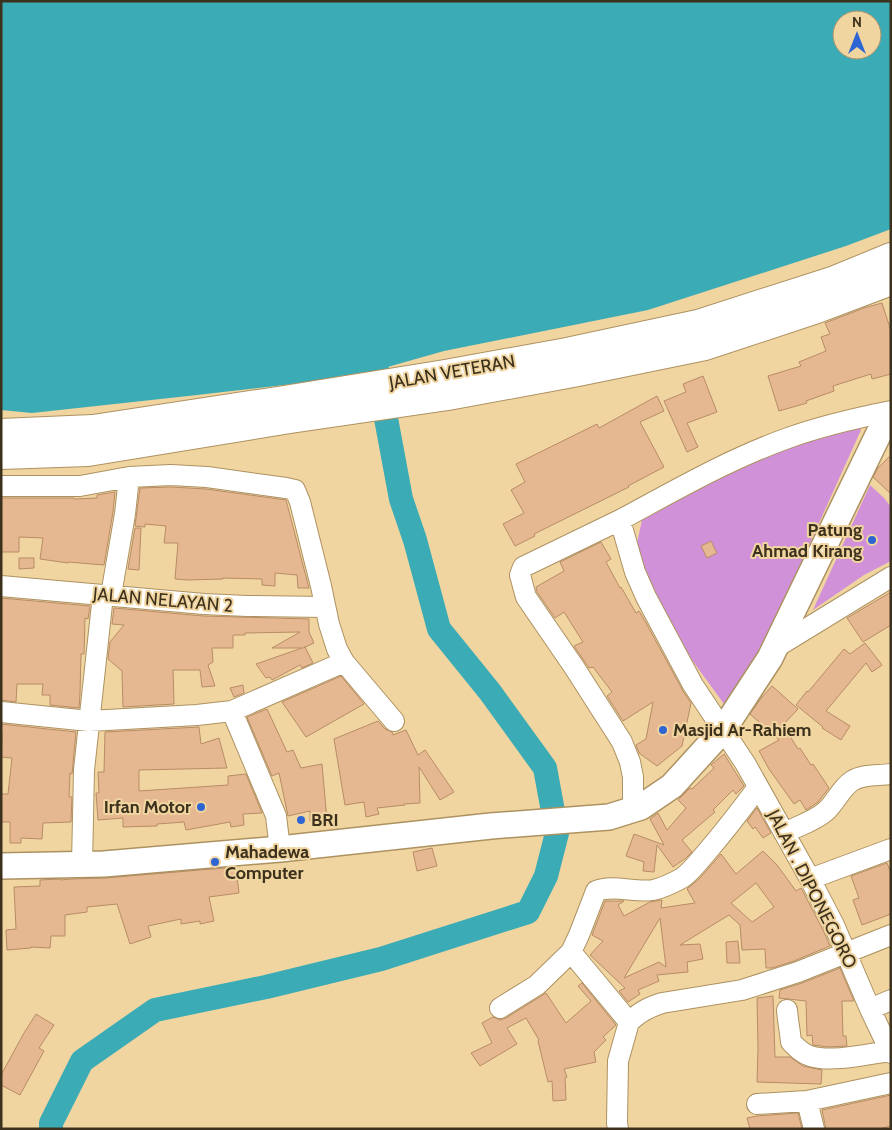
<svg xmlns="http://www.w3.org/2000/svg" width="892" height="1130" font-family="Cabin,sans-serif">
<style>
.green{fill:#d091d9}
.water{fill:#3bacb5;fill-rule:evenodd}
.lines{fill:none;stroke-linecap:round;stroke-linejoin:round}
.river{stroke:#3bacb5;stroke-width:24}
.building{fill:#e6b891;stroke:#b78c66;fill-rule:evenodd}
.minor-casing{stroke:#ad9261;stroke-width:22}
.major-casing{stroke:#ad9261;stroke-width:28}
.highway-casing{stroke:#ad9261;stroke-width:30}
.minor{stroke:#fff;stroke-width:20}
.major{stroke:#fff;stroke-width:25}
.highway{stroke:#fff;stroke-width:28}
.poi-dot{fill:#2f65d3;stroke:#f1d5a1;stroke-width:2}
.labels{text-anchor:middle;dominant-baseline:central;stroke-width:4;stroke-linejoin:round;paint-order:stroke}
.street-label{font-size:18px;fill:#3c311c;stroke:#f1d5a1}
.poi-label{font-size:18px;font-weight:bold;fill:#3c311c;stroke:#f1d5a1;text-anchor:start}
</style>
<rect width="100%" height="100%" fill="#f1d5a1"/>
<path class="green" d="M857,422L861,430L759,656L724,704L692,660L657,605L640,572L637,543L642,520L672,497L748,460Z
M870,485L884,498L891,507V561L864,575L813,610Z"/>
<path class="water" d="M1,1H891V229L846,246L648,310L444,351L377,370L301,383L188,396L32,413L1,410ZM842,20H872V50H842Z"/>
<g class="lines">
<path class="river" d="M51,1129V1123L82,1061L155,1010L266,987L381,959L528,912L546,876L557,833L545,768L490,692L439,629L415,540L401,499L377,370"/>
</g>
<path class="building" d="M882,303L891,331V374L872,379L871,374L833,386L834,391L806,401L807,403L779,411L768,376L801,366L799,362L826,351L821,337L830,334L825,323L864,308Z
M703,376L717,412L687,423L698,447L687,452L664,401L686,392L683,384Z
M657,396L664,411L640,422L664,467L628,486L629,487L534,534L535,536L515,546L503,524L524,513L511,490L525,482L516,464L597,424L599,428Z
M891,455V494L873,477L878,468Z
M171,487L206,489L286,500L309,588H298L297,575L275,573V586L262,585V579L223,578V579L188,580L175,579L178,543H164L166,526L145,524V527L135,526L140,488Z
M115,492L113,512L104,565L68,562V563L40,559L43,538L19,537V552H1V498H74V499L97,498V495Z
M135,528H141L139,570L128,569Z
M711,541L717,553L707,558L701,546Z
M601,542L611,559L606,562L620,588L621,587L636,613L639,611L645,621L683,691L691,703L682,746L657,766L639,753L636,745L646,739L653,702L623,721L607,696L612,692L593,667L589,668L574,646L583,642L564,612L555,618L537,592L536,587L564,571L560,562Z
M19,558H34V568L19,569Z
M891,592V625L863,642L847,618Z
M1,598L90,606L88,619L85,618L84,654H81L80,694L79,708L50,705V695H42L43,684H17L16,702L1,700Z
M114,608L203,616L309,619V632L314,643L303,648L305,647L313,663L302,668L300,665L272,680L270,677L266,678L256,664L302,648H272L300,632L245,633V635H233V648H212L213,662L208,665L215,686L202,687L200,670H173L174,704L123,707L122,671L108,659L110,642L124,625L112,624Z
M865,643L882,665L872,672L866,663L826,711L850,726L841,740L822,728L823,727L796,705L807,691L808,692L844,649L850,654Z
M341,676L364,704L306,737L282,702Z
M243,685L244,693L234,697L230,688Z
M772,686L798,709L783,725L798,749L800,748L811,765L813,764L829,788L818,802L806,810L800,800L794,804L769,769L759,751L779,740L750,714L762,697Z
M267,709L287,752L293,750L301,768L322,764L327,820L310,821V811L288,816L279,773L272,776L247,717Z
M378,721L385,729L392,732L393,735L406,730L418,755L425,750L454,792L440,800L419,767L420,803L404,804L405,805L377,808L379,814L366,817L364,802L345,805L334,739Z
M1,724L76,732L72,774L70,773L69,797H72L71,822L43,823L42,839L21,838V843H10V822H1V794H8L12,758L1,757L2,733H1Z
M199,727L201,744L219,738L227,768L139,770V791L228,785V776L246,774L262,813L243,814L244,825L231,827L230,822L186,830L184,822L157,824V826L123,827V818L98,820L96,793H99L98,772H104L105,732Z
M724,754L744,786L736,794L733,790L713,810L715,812L682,840L692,852L686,858L673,867L657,845L654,872L643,871L644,862L626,856L634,834L664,845L650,819L658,813L667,830L686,808L678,800L690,788L692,789L714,768L711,765Z
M757,808L771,833L763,838L755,827L753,829L747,821Z
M432,848L437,866L417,871L413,852Z
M763,851L777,865L796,891L801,888L823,930L830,946L794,961L772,968H766L765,949L742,950L740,925L729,915L680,945L700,944L703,959L687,962L688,972L657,975L659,981L638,990L640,994L628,1002L619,991L625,988L590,955L603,941L592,935L605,901H624L618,905L624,916L650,902L662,900L661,908L695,903L687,889L700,878L721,854L736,874ZM756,883L774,907L752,922L731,903ZM660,918L666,967L659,962L624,978Z
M887,863L891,873V914L862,925L853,900L859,898L851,876Z
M236,867L239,893L209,897L214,921L200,924V921L181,924V919L148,926L151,937L130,944L117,904L87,907V912L65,915V936H51L50,948L31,947V948L7,950L6,930L16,929L14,887L40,886V880L60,879V880L71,879L105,878Z
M738,941L740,963H727L726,942Z
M840,968L854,1001H842L843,1036H846L847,1046L828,1047L813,1045L812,1035L807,1036L806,1001L779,998L780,990L802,983Z
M582,983L616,1025L603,1037L606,1040L594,1052L596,1062L564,1069L567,1077L565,1078L566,1100L553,1101L552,1081L548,1082L538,1041L539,1040L526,1018L507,1028L517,1044L480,1066L471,1053L492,1043L482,1023L493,1017L500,1020L506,1018L546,993L566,1023L591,1001L578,986Z
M773,996L775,1057H790L803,1066L822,1070L821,1084L757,1082L758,1049L757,998Z
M36,1014L54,1025L39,1048L44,1051L20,1095L1,1085V1075L24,1033Z
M891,1095V1126L879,1129H826L822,1110Z
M798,1113L802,1129H750L747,1118L757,1116Z"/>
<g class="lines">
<g class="minor-casing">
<path id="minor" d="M891,411C856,418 821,426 788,438C729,459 674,491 620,520L635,572L646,597L693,685L745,763L810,879L834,925L870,1009L891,1053
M1,486H80L129,477L171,475L207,477L286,488L295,490L300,502L321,586L329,624L337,649L344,662L394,721
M620,520L523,567L520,575L526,597L574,667L622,742L630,762L633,777V810
M1,586L204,604L247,606L325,607
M111,595L125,514L129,477
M775,648L891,577
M232,711L276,816L280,849
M1,712L89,721L197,715L232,711L344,662
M784,833C798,826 815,821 826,811C836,802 841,788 852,781C863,774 878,776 891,774
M82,864L84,770L103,595
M810,879L891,849
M571,952L629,1022C640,1012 647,1008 662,1003L742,990L798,972L891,935
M500,1008L537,985L571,952L579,935L596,891C613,884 635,893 653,890C663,888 673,883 682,878C691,872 698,862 706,853C724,832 741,810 758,787
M870,1009L891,1000
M787,1010C788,1022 790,1031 791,1042C797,1048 803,1054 810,1056C831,1063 868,1054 890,1051
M807,1101L814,1129
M757,1104L807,1101L891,1083
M618,1129L617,1123L618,1061L629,1022"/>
</g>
<g class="major-casing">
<path id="major" d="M1,866L104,864L280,849L491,826L609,817L641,807L672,786L723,730L770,658L879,433L891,418"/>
</g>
<g class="highway-casing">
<path id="highway" d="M1,433L93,429L284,400L445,374L567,352L698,324L835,280L891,257
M1,455L88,452L290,419L448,396L578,372L705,346L817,309L891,281"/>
</g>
<use href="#minor" class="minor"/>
<use href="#major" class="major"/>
<use href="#highway" class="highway"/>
</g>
<g class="poi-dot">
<circle cx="872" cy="540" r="5"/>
<circle cx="663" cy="730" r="5"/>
<circle cx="201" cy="807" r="5"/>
<circle cx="301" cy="820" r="5"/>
<circle cx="215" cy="862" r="5"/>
</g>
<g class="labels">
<g class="street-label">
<text transform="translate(452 372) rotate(-10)">JALAN VETERAN</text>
<text transform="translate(163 600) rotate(5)">JALAN NELAYAN 2</text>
<text transform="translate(812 889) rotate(63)">JALAN . DIPONEGORO</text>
</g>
<g class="poi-label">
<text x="862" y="530" text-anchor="end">Patung<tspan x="862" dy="21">Ahmad Kirang</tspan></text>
<text x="673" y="730">Masjid Ar-Rahiem</text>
<text x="191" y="807" text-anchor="end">Irfan Motor</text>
<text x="311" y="820">BRI</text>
<text x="225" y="852">Mahadewa<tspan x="225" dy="21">Computer</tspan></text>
</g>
</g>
<rect width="892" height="1130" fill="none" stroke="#3c311c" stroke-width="5"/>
<g transform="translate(857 35)"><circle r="24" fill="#f1d5a1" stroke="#a9936c"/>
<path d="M0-4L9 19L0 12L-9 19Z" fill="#2f65d3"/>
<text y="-8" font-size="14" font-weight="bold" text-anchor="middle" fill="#3c311c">N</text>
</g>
</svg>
